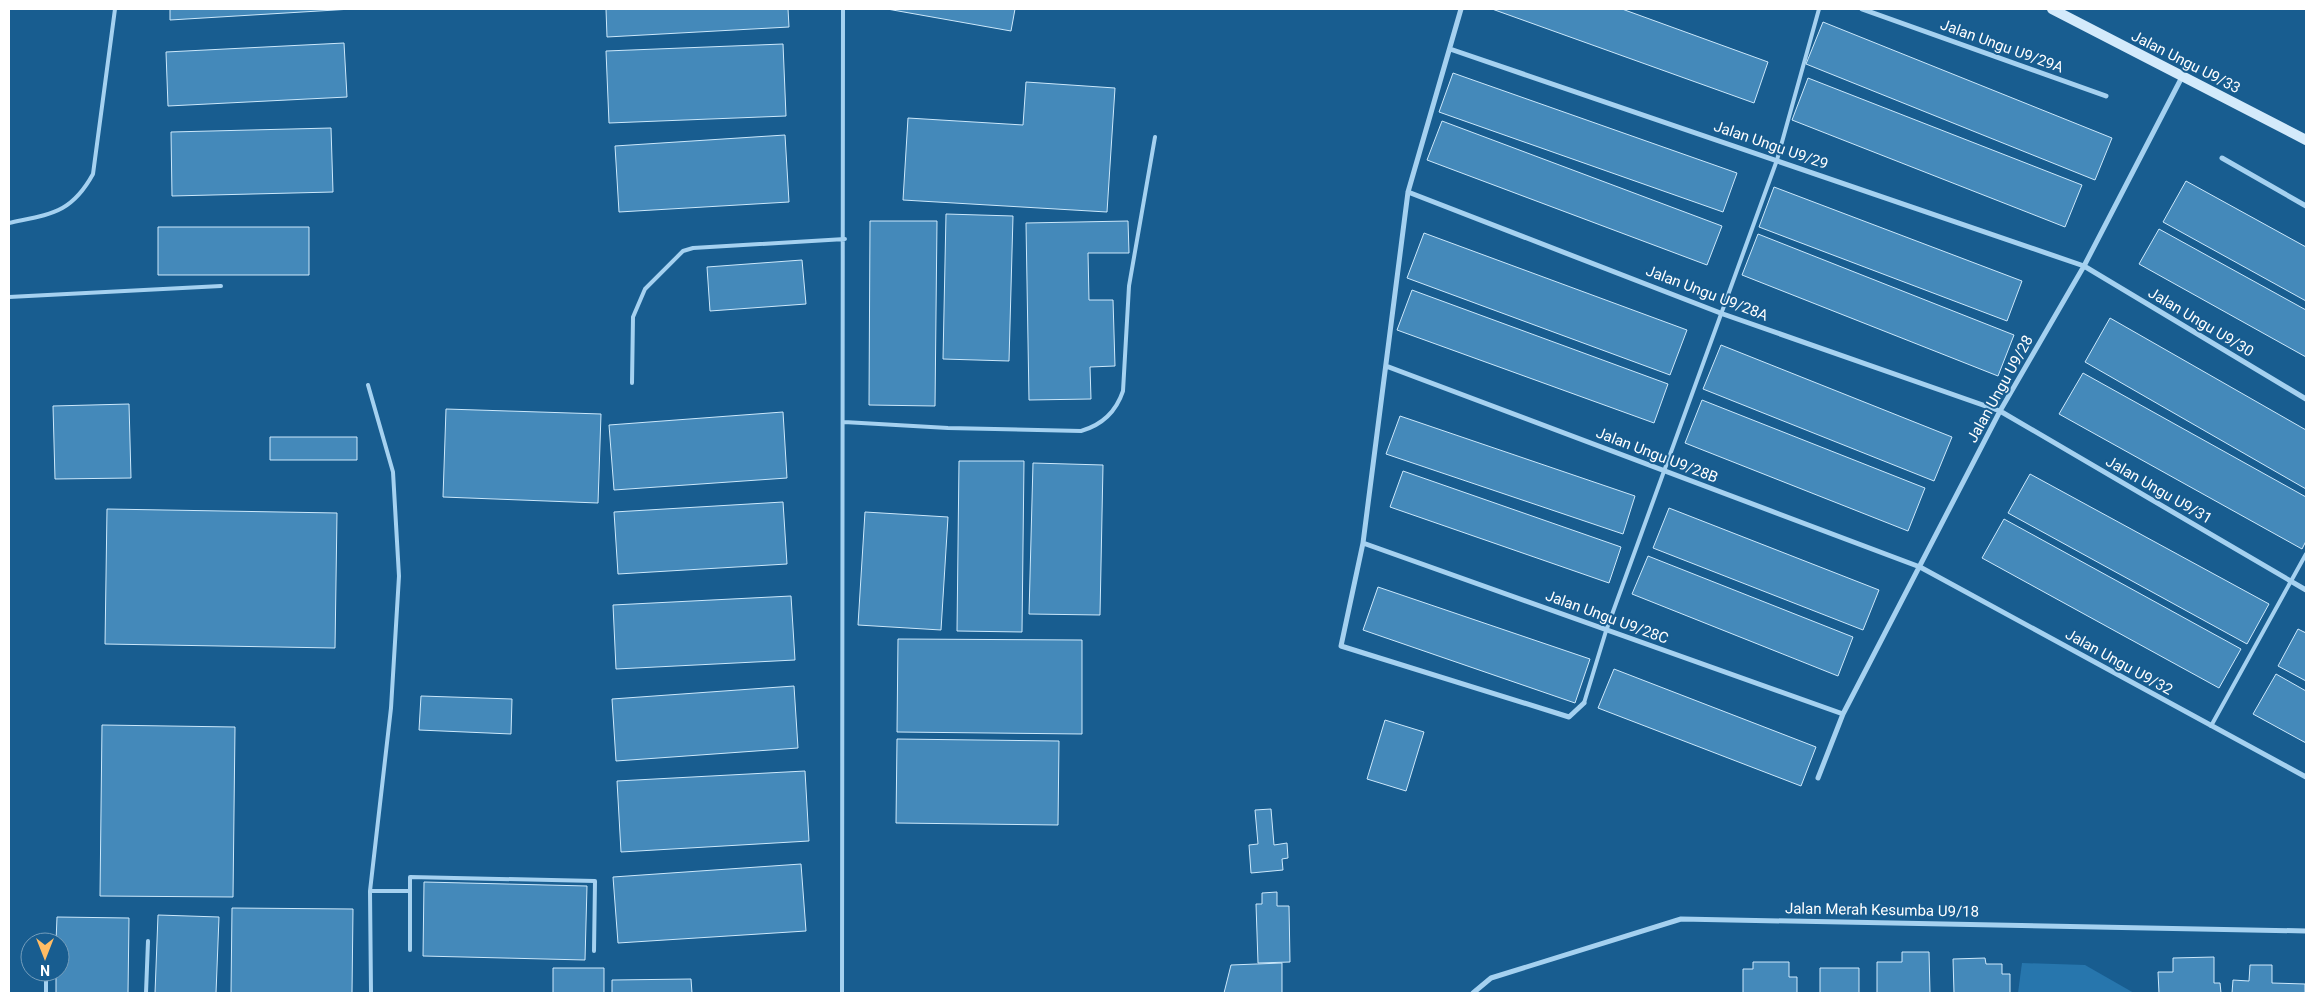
<svg xmlns="http://www.w3.org/2000/svg" width="2315" height="1002" font-family="Roboto,sans-serif">
<style>
.green{fill:#2776ad}
.building{fill:#4489ba;stroke:#cce8fb}
.lines{fill:none;stroke-linecap:round;stroke-linejoin:round}
.lane{stroke:#a5d1f0;stroke-width:4}
.street{stroke:#a5d1f0;stroke-width:5}
.secondary{stroke:#d3eafb;stroke-width:10}
.labels{text-anchor:middle;dominant-baseline:central;stroke-width:4;stroke-linejoin:round;paint-order:stroke}
.street-label{font-size:15px;fill:#fff;stroke:#185d90}
</style>
<rect width="100%" height="100%" fill="#185d90"/>
<path class="green" d="M2022,963L2085,965L2134,993H2018Z"/>
<path class="building" d="M170,9H352L170,20Z
M606,9H788L789,27L607,37Z
M887,9H1015L1011,31Z
M1492,9H1622L1768,62L1754,103Z
M1823,22L2112,138L2095,180L1806,64Z
M344,43L347,97L168,106L166,52Z
M783,44L786,116L609,123L606,51Z
M1453,73L1737,173L1723,212L1439,112Z
M1808,78L2082,185L2065,227L1792,120Z
M1026,82L1115,88L1107,212L903,200L908,118L1023,125Z
M1442,121L1722,226L1707,265L1427,160Z
M331,128L333,192L172,196L171,132Z
M785,135L789,202L619,212L615,146Z
M2186,181L2306,247V301L2163,222Z
M1774,187L2022,281L2007,321L1759,227Z
M946,214L1013,216L1009,361L943,359Z
M870,221H937L935,406L869,405Z
M1128,221L1129,253H1088L1089,300H1113L1115,366L1090,367L1091,399L1029,400L1026,223Z
M158,227H309V275H158Z
M2159,229L2306,310V357L2139,264Z
M1424,233L1687,330L1670,375L1407,278Z
M1758,234L2014,335L1998,376L1742,275Z
M802,260L806,304L710,311L707,267Z
M1412,290L1668,384L1654,423L1397,330Z
M2110,318L2306,430V489L2085,362Z
M1721,345L1952,437L1934,481L1703,389Z
M2083,373L2306,497V541L2302,549L2059,414Z
M1702,400L1925,488L1908,531L1685,443Z
M129,404L131,478L55,479L53,406Z
M446,409L601,414L598,503L443,497Z
M783,412L787,478L614,490L609,425Z
M1400,416L1635,496L1623,534L1386,454Z
M270,437H357V460H270Z
M959,461H1024L1022,632L957,631Z
M1033,463L1103,465L1100,615L1029,614Z
M1403,471L1621,547L1609,583L1390,507Z
M2030,474L2269,604L2247,644L2008,513Z
M783,502L787,564L618,574L614,512Z
M1669,508L1879,590L1863,630L1653,548Z
M107,509L337,513L335,648L105,644Z
M865,512L948,517L941,630L858,625Z
M2004,519L2241,649L2219,688L1982,558Z
M1648,556L1853,637L1838,676L1632,594Z
M1378,587L1590,659L1575,703L1363,630Z
M791,596L795,660L616,669L613,605Z
M2298,629L2306,633V681L2278,666Z
M898,639L1082,640V734L897,732Z
M1614,669L1816,747L1801,786L1598,708Z
M2276,674L2306,691V743L2253,714Z
M794,686L798,748L616,761L612,699Z
M421,696L512,699L511,734L419,730Z
M1385,720L1424,732L1406,791L1367,779Z
M102,725L235,727L233,897L100,896Z
M897,739L1059,741L1058,825L896,823Z
M805,771L809,841L621,852L617,781Z
M1271,809L1274,845L1287,843L1288,858L1282,859L1283,870L1251,873L1249,845L1258,844L1255,810Z
M801,864L806,931L618,943L613,877Z
M424,882L587,886L585,960L423,956Z
M1277,892V906H1289L1290,962L1258,963L1256,904H1262V893Z
M232,908L353,909L352,993H231Z
M158,915L219,917L216,993H155Z
M57,917L129,918L128,993H56V972H60V942H56Z
M1902,952H1929L1930,993H1877V962H1902Z
M2214,957V983H2220L2221,993H2159L2158,972H2173V958Z
M1985,958L1986,964H2002V974H2010V993H1954L1953,959Z
M1753,962H1789V977H1797V993H1743V969H1753Z
M1282,963V993H1224L1231,965Z
M2250,965H2272V983L2305,984V993H2232L2233,980L2249,981Z
M553,968H604V993H553Z
M1820,968H1859V993H1820Z
M691,979L692,993H612V980Z"/>
<g class="lines">
<path class="lane" d="M9,223C50,214 71,214 93,174L115,9
M9,297L221,286
M632,383L633,317L645,289L683,251L693,248L845,239
M368,385L393,472L399,576L391,708L370,891L371,993
M844,422L948,428L1081,431C1102,425 1116,412 1123,391L1129,286L1155,137
M1584,703L1606,631L1777,160L1819,9
M2211,726L2306,554
M370,891H410V877L595,881L594,951
M410,950V891
M46,993V972
M146,993L148,941
M842,993L843,9"/>
<path class="street" d="M1461,9L1408,192L1363,543L1341,646L1569,717L1584,703
M1862,9L2106,96
M1450,49L2084,266L2306,399
M2222,158L2306,206
M1408,192L1723,314L2000,411L2306,590
M1386,366L1920,567L2306,777
M1363,543L1843,714
M1818,778L1843,714L2000,411L2084,266L2182,77
M1473,993L1491,978L1681,919L2306,931"/>
<path class="secondary" d="M2052,9L2306,140"/>
</g>
<g class="labels">
<g class="street-label">
<text transform="translate(2002 46) rotate(20)">Jalan Ungu U9/29A</text>
<text transform="translate(2186 62) rotate(27)">Jalan Ungu U9/33</text>
<text transform="translate(1771 145) rotate(19)">Jalan Ungu U9/29</text>
<text transform="translate(1707 293) rotate(21)">Jalan Ungu U9/28A</text>
<text transform="translate(2201 322) rotate(31)">Jalan Ungu U9/30</text>
<text transform="translate(2000 389) rotate(-61)">Jalan Ungu U9/28</text>
<text transform="translate(1657 455) rotate(21)">Jalan Ungu U9/28B</text>
<text transform="translate(2159 490) rotate(30)">Jalan Ungu U9/31</text>
<text transform="translate(1607 617) rotate(20)">Jalan Ungu U9/28C</text>
<text transform="translate(2119 662) rotate(29)">Jalan Ungu U9/32</text>
<text transform="translate(1882 910) rotate(1)">Jalan Merah Kesumba U9/18</text>
</g>
</g>
<rect width="2315" height="1002" fill="none" stroke="#ffffff" stroke-width="20"/>
<g transform="translate(45 957) rotate(180)"><circle r="24" fill="#185d90" stroke="#749ebc"/>
<path d="M0-4L9 19L0 12L-9 19Z" fill="#ffbc64"/>
<text y="-8" font-size="14" font-weight="bold" text-anchor="middle" fill="#ffffff">N</text>
</g>
</svg>
